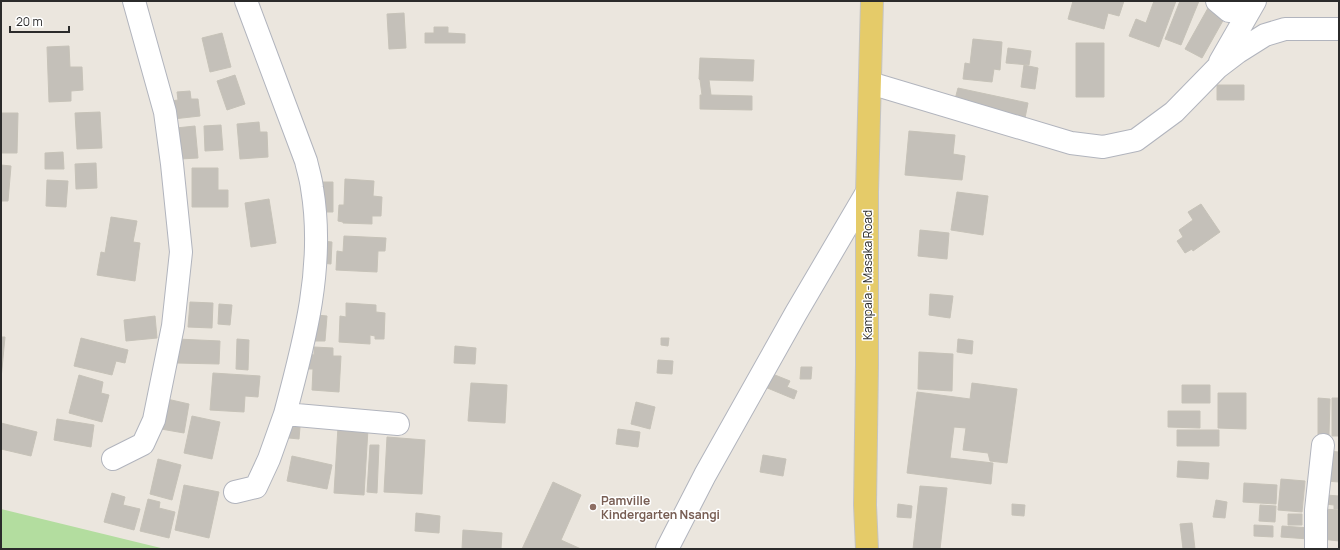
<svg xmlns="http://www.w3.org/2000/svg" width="1340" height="550" font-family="Manrope,sans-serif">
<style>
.green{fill:#b3dd9f}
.building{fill:#c4c0b9;stroke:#c6c2b8}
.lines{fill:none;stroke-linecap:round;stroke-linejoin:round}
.minor-casing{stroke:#b1b4bd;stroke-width:24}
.primary-casing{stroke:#c4c4c4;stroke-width:24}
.minor{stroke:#fff;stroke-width:22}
.primary{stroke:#e5cb69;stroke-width:22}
.education-dot{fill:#8d6e63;stroke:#fff;stroke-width:1.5}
.labels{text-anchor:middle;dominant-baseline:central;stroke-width:3;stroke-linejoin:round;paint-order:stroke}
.street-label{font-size:12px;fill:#2b2b2b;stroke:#fff}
.education-label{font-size:12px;font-weight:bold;fill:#785e54;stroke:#fff;text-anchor:start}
</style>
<rect width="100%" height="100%" fill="#ebe6de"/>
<path class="green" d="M1,509L165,549H1Z"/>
<path class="building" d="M1073,1H1124L1119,16L1108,13L1104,29L1068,19Z
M1154,1H1176L1159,47L1129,36L1136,19L1146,23Z
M1180,1H1199L1181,45L1165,39Z
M1208,8L1225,17L1202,58L1185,49Z
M404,13L406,48L389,49L387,14Z
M434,27H448V33L465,34V43H425V33H434Z
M222,33L231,67L210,72L202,38Z
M973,39L1002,42L1000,70L994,69L992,82L963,79L965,63L970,64Z
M1076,43H1104V97H1076Z
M69,46L70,67H82L83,90L71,91V101L49,102L47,47Z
M1008,48L1031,51L1029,65L1006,63Z
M700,58L754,60L753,81L709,80L711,95L752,96V110L700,109V95H702L700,80L699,79Z
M1024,65L1038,68L1035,89L1021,87Z
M235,75L245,104L227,110L217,81Z
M1217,85H1244V100H1217Z
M958,88L1028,103L1025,118L954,103Z
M190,91L191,99H198L200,116L173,119L171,101L178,100L177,92Z
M100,112L102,148L77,149L75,113Z
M1,113H18L17,153H1Z
M259,122L260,132H267L268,157L240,159L237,124Z
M221,125L223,150L205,151L204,126Z
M195,126L198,158L180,159L176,128Z
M909,131L955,135L953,154L965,156L962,180L905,175Z
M63,152L64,169H45V153Z
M96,163L97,188L76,189L75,164Z
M1,165L11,166L8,201H1Z
M192,168H218V190H228V207H192Z
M345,179L374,181L373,196L382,197L381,216H372V224L343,223V222L338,221L339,205H344Z
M47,180L68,181L66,207L46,206Z
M321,182H333V212H321Z
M957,192L988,196L983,235L951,230Z
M269,199L276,243L251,247L245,203Z
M1201,204L1220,232L1193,251L1192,249L1185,253L1177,241L1183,237L1179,230L1193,220L1188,212Z
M111,217L137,221L133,242L140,243L135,281L97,275L101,252L105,253Z
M920,230L949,233L947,259L918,256Z
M344,236L386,238L385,251H378L377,272L336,270L337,251L343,252Z
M322,241L332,242L331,264L320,263Z
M930,294L953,296L950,318L929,315Z
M190,302L213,303L212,328L188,327Z
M346,303L376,305V312L385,313L384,339H375V336L370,335V344L339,342L340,316L346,317Z
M219,304L232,305L230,325L218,324Z
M317,315L327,316L325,341H315Z
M155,316L157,338L126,341L124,320Z
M1,337H5L1,379Z
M81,338L128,350L125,363L116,361L112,375L74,366Z
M661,338H669L668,346L661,345Z
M177,339L220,341L219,364L177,363Z
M237,339L249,340L248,370L236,369Z
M958,339L973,341L972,354L957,352Z
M455,346L476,348L475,364L454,363Z
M314,347L333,348V356H341L339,392L312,390L313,369H308L309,354L314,355Z
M919,352L953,354L952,391L918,389Z
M658,360L673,361L672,374L657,373Z
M801,367H812L811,379H800Z
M213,373L260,376L258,397L245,396L244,412L210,410Z
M770,373L790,381L787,387L797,391L794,399L765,387Z
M79,375L103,382L101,393L109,395L102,422L69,413Z
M471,383L507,385L505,423L468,421Z
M972,383L1017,389L1007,463L990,461L988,453L963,450L966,428L954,427L950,458L993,463L991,484L907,473L917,392L970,399Z
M1182,385H1210V403H1182Z
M1218,393H1246V429L1218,428Z
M1318,398L1330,399L1329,435H1318Z
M1332,398H1339V436H1332Z
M167,399L189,404L184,433L161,429Z
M636,402L655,407L650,429L631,424Z
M1168,411H1200V428L1168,427Z
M192,416L220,422L212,459L184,453Z
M57,419L94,425L91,447L54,440Z
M1,423L37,432L31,456L1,449Z
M291,426L300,427L299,439L289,438Z
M338,427L368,429L364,495L334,493Z
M618,429L640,432L638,447L616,444Z
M1177,430H1219V446H1177Z
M387,437L425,440L422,494L384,492Z
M370,445H379L377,493L367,492Z
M1328,451L1339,452V482L1326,481Z
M763,455L786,459L783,476L760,472Z
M292,456L332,465L327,489L287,481Z
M158,459L181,465L172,500L150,494Z
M1178,461L1209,463L1208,479L1177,477Z
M1281,479L1305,481L1302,512L1278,510Z
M553,482L581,495L561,540L581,549H522Z
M1244,483L1277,485L1276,504L1243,502Z
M184,485L219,492L209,538L175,530Z
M920,486L947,488L940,549H913Z
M112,493L125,497L123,505L140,509L134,530L104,522Z
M1326,495L1339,496V509H1334V505L1325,504Z
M148,499L160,502L159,508L175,512L169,538L140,531Z
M1216,500L1227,502L1225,518L1213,517Z
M898,504L912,506L911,518L897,517Z
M1012,504L1025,505L1024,516L1012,515Z
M1260,505L1276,506L1275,522L1259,521Z
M1323,509L1339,510V541L1321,539Z
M416,513L440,516L439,533L415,531Z
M1288,514H1302V525H1288Z
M1192,523L1195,549H1183L1180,524Z
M1254,525L1273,526V537L1254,536Z
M1282,526L1310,528L1309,539L1281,537Z
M463,530L502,533L501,549H462Z"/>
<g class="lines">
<g class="minor-casing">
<path id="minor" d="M246,1L306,161C308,170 311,179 312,188C325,265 305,340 285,414L398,424
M1217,1L1229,11L1233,1
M1220,62L1255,1
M870,83L1071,143L1103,147L1136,140L1174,112L1217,68L1238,52L1265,35L1285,29H1339
M113,459L143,444L154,420L173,326L181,252L172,164L165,112L134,1
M235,492L256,487L269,459L285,414
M667,549L705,475L796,313L867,192
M1316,549V510L1323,445"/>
</g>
<g class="primary-casing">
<path id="primary" d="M867,549L865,505L867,365V192L872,1"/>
</g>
<use href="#minor" class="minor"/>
<use href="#primary" class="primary"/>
</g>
<circle class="education-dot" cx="593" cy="507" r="4"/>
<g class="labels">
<g class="street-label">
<text transform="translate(867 275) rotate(-90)">Kampala - Masaka Road</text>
</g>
<g class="education-label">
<text x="601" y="500">Pamville<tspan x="601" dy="14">Kindergarten Nsangi</tspan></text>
</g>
</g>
<rect width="1340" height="550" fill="none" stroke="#2b2b2b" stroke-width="4"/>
<path d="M10 26v6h59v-6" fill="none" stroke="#2b2b2b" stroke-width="2"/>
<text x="16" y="26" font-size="12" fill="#2b2b2b" stroke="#ffffff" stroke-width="3" paint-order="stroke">20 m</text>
</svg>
